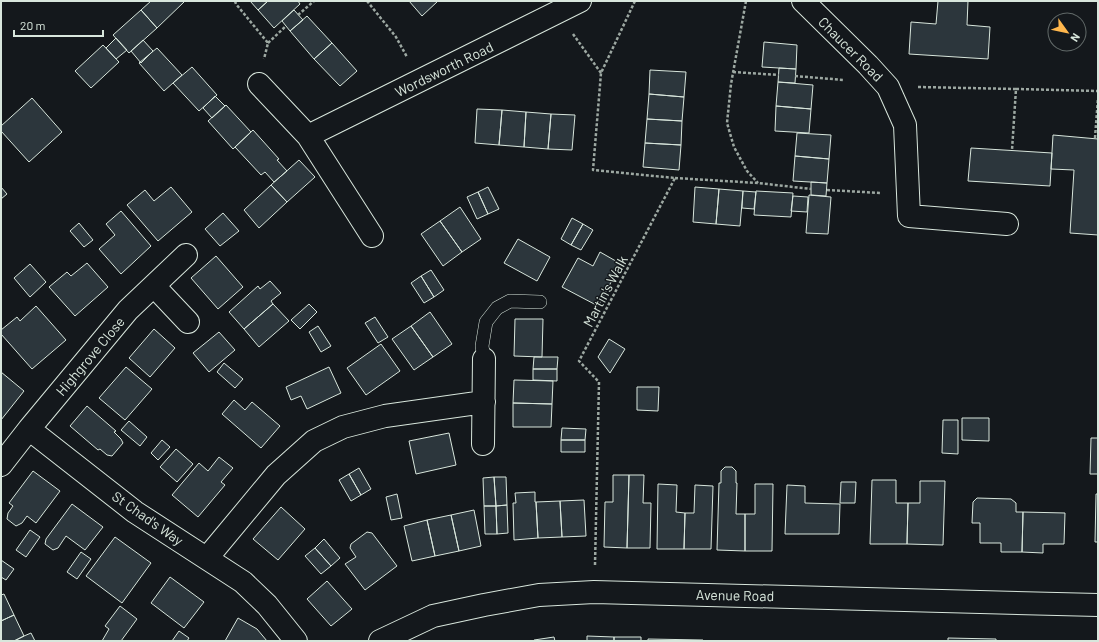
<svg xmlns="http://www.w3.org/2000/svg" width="1099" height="642" font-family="Barlow,sans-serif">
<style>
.building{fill:#2c363c;stroke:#d8e6dc}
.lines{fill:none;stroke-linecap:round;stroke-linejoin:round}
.lane-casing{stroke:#d8e6dc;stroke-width:14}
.street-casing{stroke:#d8e6dc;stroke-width:24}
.path{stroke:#9da8a2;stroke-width:2.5;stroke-dasharray:3 2;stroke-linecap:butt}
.lane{stroke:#14181c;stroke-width:13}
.street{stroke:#14181c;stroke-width:22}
.labels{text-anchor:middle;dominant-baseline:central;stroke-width:3;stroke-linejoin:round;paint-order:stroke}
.street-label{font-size:14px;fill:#d8e6dc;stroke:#14181c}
</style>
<rect width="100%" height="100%" fill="#14181c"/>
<path class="building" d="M151,1H183L184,2L157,28L141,10Z
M250,1H268L258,10Z
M268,1H298L300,4L274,28L258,10Z
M409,1H438L422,16Z
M938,1H968L967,25L990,27L988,59L909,54L911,22L936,24Z
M141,10L157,28L129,53L113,35Z
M294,10L303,20L290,31L282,21Z
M307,16L332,43L314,59L290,31Z
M116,38L127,50L116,59L106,48Z
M143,40L153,51L141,63L131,51Z
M764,42L797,45L796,69L762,67Z
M332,43L357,71L340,86L314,59Z
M103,45L119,62L91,88L75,71Z
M157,48L182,75L164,91L139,63Z
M192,67L217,95L199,111L173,83Z
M779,68L796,69L795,83L778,82Z
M650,70L686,72L684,97L649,94Z
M778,82L813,85L811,109L776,106Z
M649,94L684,97L682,121L647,119Z
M215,96L225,106L212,118L203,108Z
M32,98L62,132L29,162L1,131V126Z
M226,105L251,132L233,149L208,121Z
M776,106L811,109L809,133L775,131Z
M477,109L502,110L499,145L475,143Z
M502,110L526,112L524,147L499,145Z
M526,112L551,114L548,149L524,147Z
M551,114L575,115L572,150L548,149Z
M647,119L682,121L681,145L645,143Z
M253,130L279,159L277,160L287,171L274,182L265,172L261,175L235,147Z
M797,133L831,135L829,159L795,156Z
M1053,135L1098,139V235L1070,233L1074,170L1051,169Z
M645,143L681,145L679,170L643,167Z
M971,148L1052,153L1050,186L968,181Z
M795,156L829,159L827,183L793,181Z
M299,160L315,177L287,202L271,185Z
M811,182L827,183L826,196L811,195Z
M271,185L287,202L259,228L244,210Z
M1,187L7,194L1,199Z
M171,187L192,212L158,241L127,205L145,190L154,201Z
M488,187L499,209L488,214L478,192Z
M695,187L719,189L716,224L693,222Z
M719,189L743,191L740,226L716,224Z
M743,191L756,192L754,209L742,208Z
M756,191L793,193L791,217L754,215Z
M478,192L488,214L477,219L467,197Z
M809,195L831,197L828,234L806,233Z
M793,196L808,197L807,212L791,211Z
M460,207L481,239L462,252L440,221Z
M121,211L151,246L121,274L99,249L115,235L106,224Z
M223,213L239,231L220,246L205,229Z
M572,218L583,224L571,245L561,239Z
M440,221L462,252L443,266L421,234Z
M79,223L93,240L84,247L70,231Z
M583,224L593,230L581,250L571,245Z
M518,239L550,257L537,281L504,263Z
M600,252L621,264L598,306L562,287L578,258L593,266Z
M216,256L243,287L218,309L191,278Z
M87,263L108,287L75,316L49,287L67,272L71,276Z
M30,264L46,282L30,297L14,278Z
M431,270L444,290L434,297L421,276Z
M421,276L434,297L424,303L411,283Z
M270,281L281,293L271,301L273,304L244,329L229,312L258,286L260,289Z
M273,304L289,321L259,347L244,329Z
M309,304L317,312L300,329L291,320Z
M36,306L66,340L32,369L1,334V330L17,317L20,321Z
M430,312L452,344L433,357L411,326Z
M375,317L388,337L378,343L365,323Z
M515,319H543L542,357L514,356Z
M318,326L331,346L321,352L309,332Z
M411,326L433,357L414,370L392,339Z
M154,329L175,348L150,377L129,358Z
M219,332L235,350L209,372L193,353Z
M609,339L625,349L610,373L598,357Z
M381,344L400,371L366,395L347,368Z
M534,357H558L557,369H533Z
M224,363L243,379L235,388L217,372Z
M126,367L152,389L125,420L99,398Z
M329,367L341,393L307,409L301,396L291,400L286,387Z
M533,369H557V381L533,380Z
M1,372L24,391L1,420Z
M514,380L553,381L552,404L513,403Z
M637,387H659L658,411L637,410Z
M234,400L245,410L252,402L280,426L261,448L222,414Z
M513,403L552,404L551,427H513Z
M87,406L116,431L114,432L121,439L123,443L112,456L107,455L100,449L98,450L70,426Z
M962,418H989V441L962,440Z
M943,420H958V454L942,453Z
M129,421L147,437L140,446L121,430Z
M562,428L586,429L585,440H561Z
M449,433L456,465L416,474L409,441Z
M1091,438H1098V474H1090Z
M162,440L170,447L158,460L151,453Z
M561,440H585V452H561Z
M176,449L193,464L177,482L160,467Z
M219,457L233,468L221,482L225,485L198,517L172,495L199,463L208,471Z
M725,467H732L736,471V483H737L736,514H745V551L717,550L719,483H721V471Z
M359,468L371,489L361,495L349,474Z
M33,471L60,491L36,523L27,516L22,523L16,526L7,519L8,513L13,506L9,503Z
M349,474L361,495L351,501L339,480Z
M613,475H629L627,548L604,547L605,502H613Z
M629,475H644L643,503H651L650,548H627Z
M494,477H506L507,505L496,506Z
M494,477L496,506H484L483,478Z
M872,480H896V503H908L907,544H870Z
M920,481H945L943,545L907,544L908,503H920Z
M841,482H856L855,503H840Z
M658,484L677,485L676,512L685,513L684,549H657Z
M755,484H773L772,551H745V514H755Z
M695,485L713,486L711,549H684L685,513H694Z
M787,485L805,486V503L840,504L839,534H785Z
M535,492V502H536L538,538L514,540L513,503H516L515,493Z
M397,494L402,518L391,520L386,497Z
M1096,494H1098V542H1095Z
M977,498L1011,499L1016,503V512H1023L1022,552H1001V543H980V523H972L973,502Z
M584,500L586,536L562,537L560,501Z
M560,501L562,537L538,538L536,502Z
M72,504L103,527L85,550L66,536L58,548L53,550L45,544L46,539Z
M507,505L508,533L497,534L496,506Z
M484,506H496L497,534H485Z
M281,507L305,529L278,560L253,539Z
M474,510L481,546L459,551L451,515Z
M1023,512L1065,513L1064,544H1043V553L1022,552Z
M451,515L459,551L435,556L427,520Z
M427,520L435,556L412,561L404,526Z
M30,530L40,537L26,557L16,550Z
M367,532L372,533L397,566L365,590L345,564L356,557L350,548L351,544Z
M115,537L151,563L122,603L86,576Z
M324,539L340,558L331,566L315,548Z
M315,548L331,566L321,574L305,556Z
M81,552L91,559L77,579L67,572Z
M1,560L14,569L6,580L1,577Z
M170,577L204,602L184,628L151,603Z
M327,581L352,609L331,626L307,599Z
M4,594L14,615L1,621V595Z
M120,606L137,619L121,641H102L109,629L105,626Z
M14,615L24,636L14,641H1V621Z
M238,618L257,629L267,641H225Z
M179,631L189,638L187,641H172Z
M31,633L35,641H14L24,636Z
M587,636L614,637V641H587Z
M554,637L555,641H534V640Z
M614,637H641V641H614Z
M948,638L996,639V641H948Z
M648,639L703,640V641H648Z"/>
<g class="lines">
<g class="lane-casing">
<path id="lane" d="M484,359L482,346L486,322L497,308L510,301L540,302"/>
</g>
<g class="street-casing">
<path id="street" d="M803,1L868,65L888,87L905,125L909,216L1007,224
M259,84L308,136L580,1
M308,136L372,236
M154,286L188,322
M29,429L128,310L186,255
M483,444L484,359
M1,465L29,429L135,512L243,582L267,605L296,641
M207,558L276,475L314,441L343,427L385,416L484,402
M380,641L433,616L484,605L539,595L594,592L1098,605"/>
</g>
<path class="path" d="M235,1L236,4L268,43L264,59
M367,1L396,37L407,57
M746,1L731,84L727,123L734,147L747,171L758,183
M298,15L314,1
M573,34L601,73
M268,43L286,26
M733,72L779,75
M795,76L844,80
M918,87L1016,89L1012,150
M1016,89L1098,91
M1095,138L1098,98
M675,178L758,183L811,189
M827,190L881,193
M595,565L599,382L579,361L675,178L593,170L601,73L635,1"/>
<use href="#lane" class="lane"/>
<use href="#street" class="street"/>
</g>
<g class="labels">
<g class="street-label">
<text transform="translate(851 49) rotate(45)">Chaucer Road</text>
<text transform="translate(444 69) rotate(-26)">Wordsworth Road</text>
<text transform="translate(605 291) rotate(-62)">Martin's Walk</text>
<text transform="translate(90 356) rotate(-50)">Highgrove Close</text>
<text transform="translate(148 518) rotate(35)">St Chad's Way</text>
<text transform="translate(735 595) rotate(1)">Avenue Road</text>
</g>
</g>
<rect width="1099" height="642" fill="none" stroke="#d8e6dc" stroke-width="4"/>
<g transform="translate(1067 32) rotate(123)"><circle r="19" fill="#14181c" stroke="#626a69"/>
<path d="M0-3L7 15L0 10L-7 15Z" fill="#ffb74d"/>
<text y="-6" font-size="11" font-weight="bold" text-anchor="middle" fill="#d8e6dc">N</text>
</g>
<path d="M14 30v6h89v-6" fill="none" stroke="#d8e6dc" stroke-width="2"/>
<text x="20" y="30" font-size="12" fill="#d8e6dc" stroke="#14181c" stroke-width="3" paint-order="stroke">20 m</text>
</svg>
